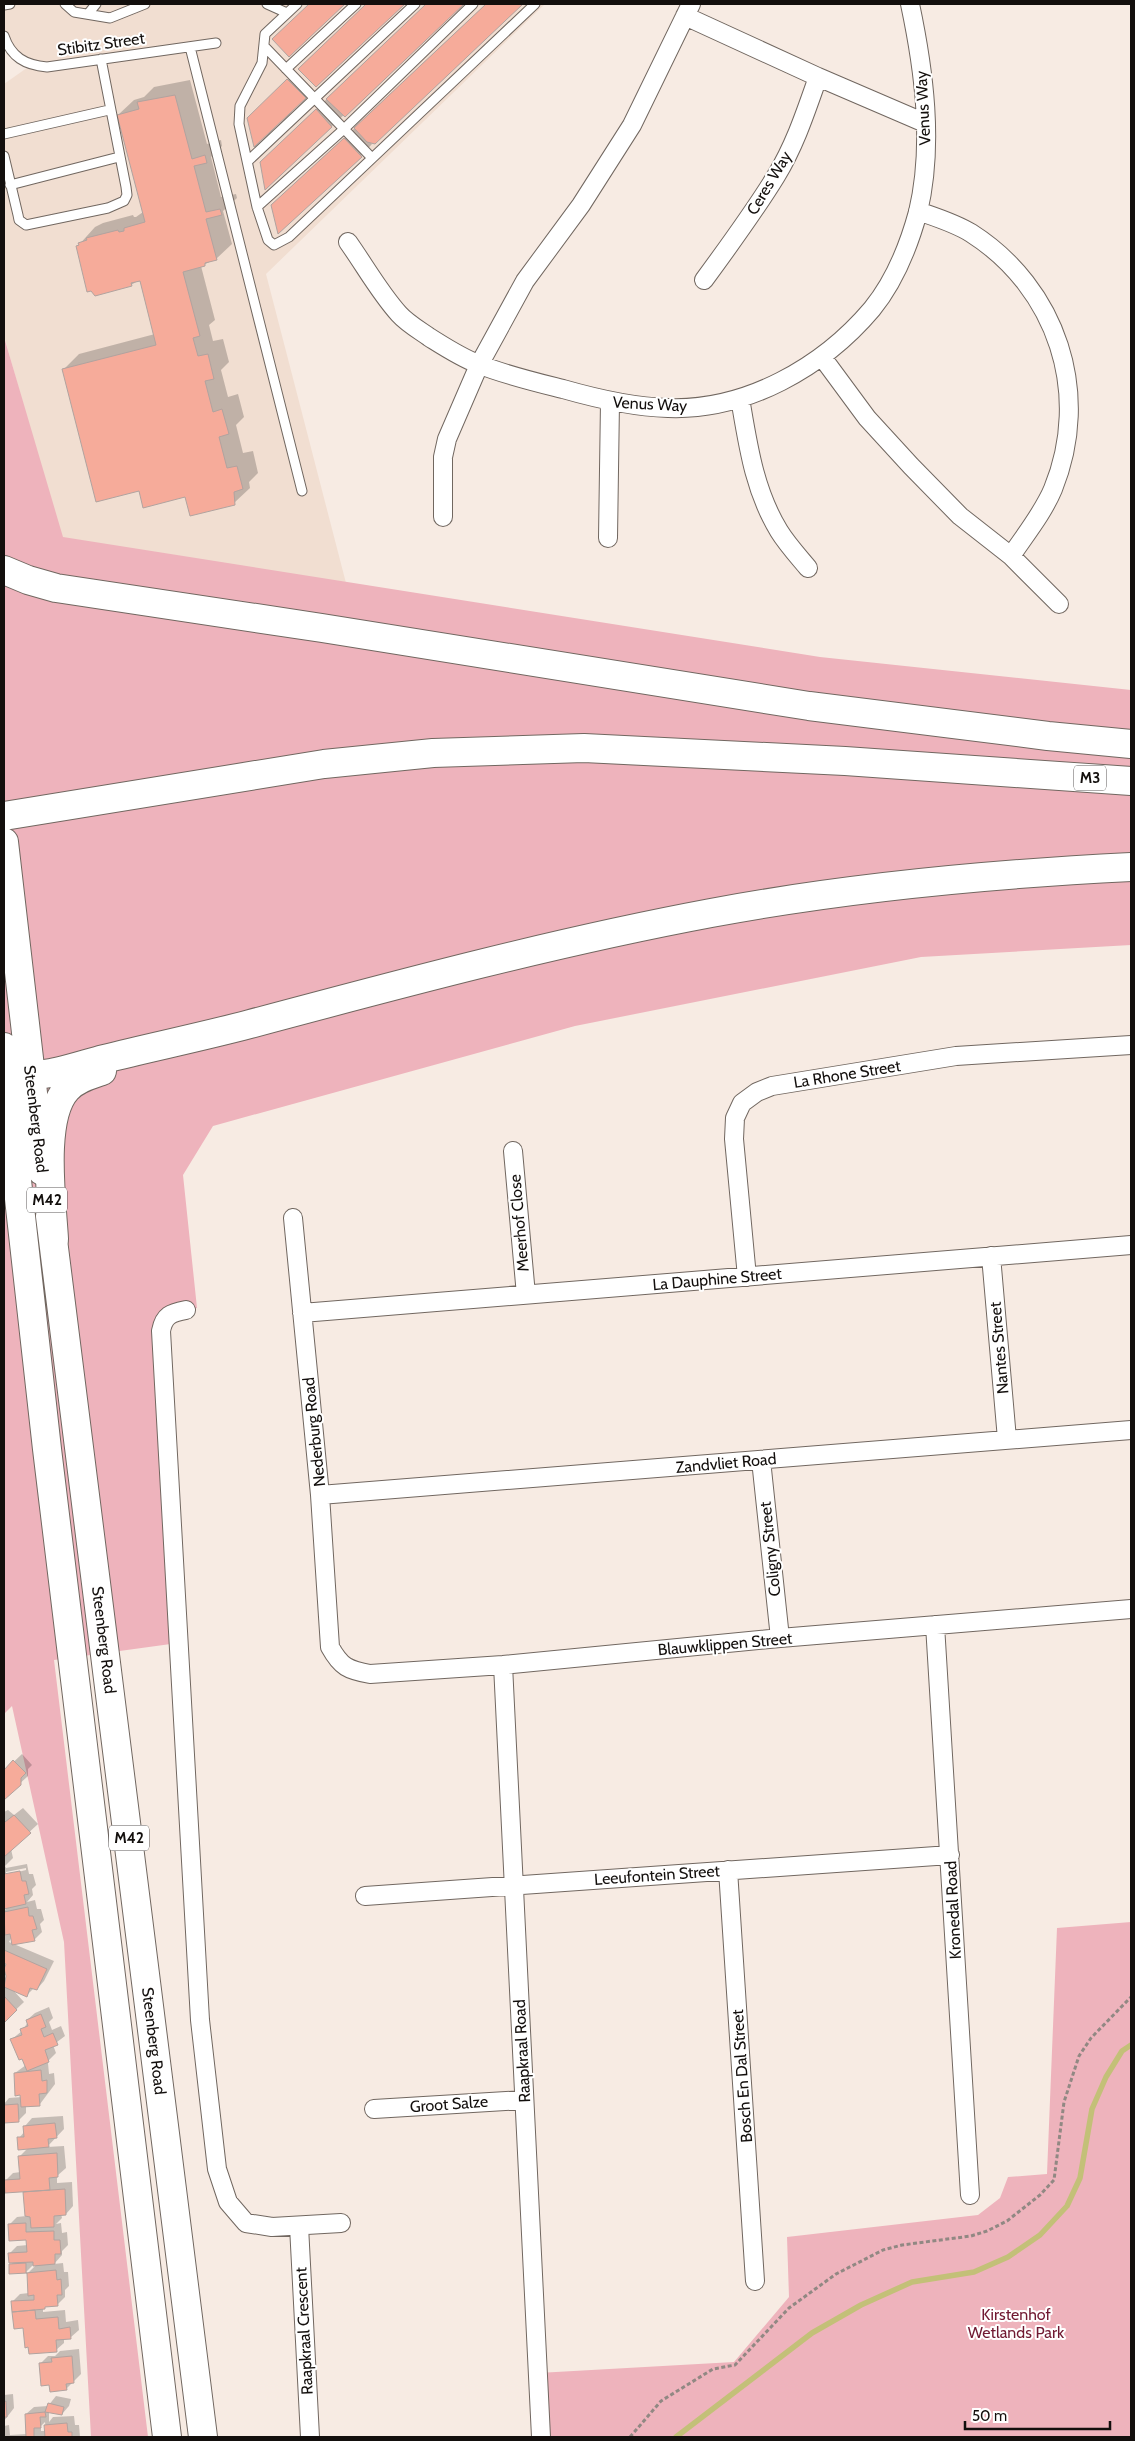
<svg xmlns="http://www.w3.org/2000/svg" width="1135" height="2441" font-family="Cabin,sans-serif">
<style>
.built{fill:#f1ded1}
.green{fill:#eeb3bc}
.shadow{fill:#0003;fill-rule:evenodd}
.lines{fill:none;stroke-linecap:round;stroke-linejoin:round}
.stream{stroke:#c3c078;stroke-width:5.5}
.building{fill:#f6ab9a;stroke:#b1a39f}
.service-casing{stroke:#716760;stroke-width:11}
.minor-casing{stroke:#716760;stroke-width:20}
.primary-casing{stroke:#716760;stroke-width:30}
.motorway-casing{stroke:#716760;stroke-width:30}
.path{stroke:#918883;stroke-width:3;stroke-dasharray:4 2.5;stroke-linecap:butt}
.service{stroke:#fff;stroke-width:9}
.minor{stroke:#fff;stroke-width:18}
.primary{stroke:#fff;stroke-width:28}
.motorway{stroke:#fff;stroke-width:28}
.labels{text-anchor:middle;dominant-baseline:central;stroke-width:4;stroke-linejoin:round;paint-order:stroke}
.shield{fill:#fff;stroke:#5a5756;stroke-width:1}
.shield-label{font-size:15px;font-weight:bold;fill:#130f0d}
.street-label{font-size:16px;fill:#130f0d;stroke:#fff}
.park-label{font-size:16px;fill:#711932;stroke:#fff}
</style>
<rect width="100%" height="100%" fill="#f7ebe3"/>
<path class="built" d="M4,4H545L266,274L346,583L61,538L4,336V84L31,65L23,61L4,36Z"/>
<path class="green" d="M4,337L63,537L820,657L1131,690V945L921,957L575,1026L213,1126L183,1175L197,1308L186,1310L163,1320L178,1643L54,1660L148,2437H91L64,1942L12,1706L4,1714Z
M1131,1922V2437H541L538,2373L734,2362L789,2297L787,2237L978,2215L1000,2198L1008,2177L1047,2174L1057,1928Z"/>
<path class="shadow" d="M427,4H462L331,127L273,150Z
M486,4H521L374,142H370L372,144L361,156L279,232L285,194Z
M296,72L313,89L255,144L254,113Z
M190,80L207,144L221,140L222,146L211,157L221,197L236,194L237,198L223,211L232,244L216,259L201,266L215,320L209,325L213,341L223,339L229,362L221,370L228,397L238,394L244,417L236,425L243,453L253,451L258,473L249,482L250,488L234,503L140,489L64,369L79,354L155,334L141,279L131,285L77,247L95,227L103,223L133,215L134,217H136L143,212L118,115L134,100L144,97L154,87Z
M22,1754L32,1765L28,1769V1776L4,1798V1771Z
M23,1808L38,1824L11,1849L13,1858L5,1866L6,1868L27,1864L29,1874H33L36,1885L32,1889L33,1895L27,1902L35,1900L37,1909H41L44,1920L40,1924L42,1932L34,1940L12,1936L9,1942L54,1961L44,1981L37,1989L34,1988L26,1996L13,1990L24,2002L4,2021V1980L8,1975L4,1972L8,1964L4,1962V1911L8,1907L4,1908V1812L8,1810L14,1815ZM26,1868V1870L6,1875V1872Z
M49,2007L53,2018L49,2022L52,2030L61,2026L65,2036L53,2045L56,2053L49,2060L42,2063H48L49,2074L54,2073L55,2084L40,2104L26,2105V2113L18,2121L4,2122V2104L9,2098L22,2097L15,2073L26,2065L12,2039L22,2031L28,2022L27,2020L35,2013Z
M63,2116L64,2129L47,2147L64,2146L66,2168L57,2176V2183L72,2182L73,2206L66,2214H61L62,2218L56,2224L61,2223L62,2233L67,2232L68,2245L62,2251V2255L54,2264L63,2263L64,2272H68L69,2286L65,2290V2297L57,2305L43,2307V2312L65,2310L66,2322L78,2320L79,2330L71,2337L64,2338V2343L56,2350L24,2327H15L13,2301L20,2294L29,2293L28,2273L37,2264L33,2265L26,2272L10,2265L14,2262L9,2254L17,2246L28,2245V2239L9,2225L17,2217L26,2216L24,2190L6,2180L13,2173L21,2172L20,2156L28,2148L19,2138L25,2131V2126L32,2118Z
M79,2349L81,2374L66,2389L50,2384L40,2364L48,2356H55L60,2351Z
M13,2394L14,2408L4,2421V2395Z
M56,2396L71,2399L69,2406L62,2414L49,2412V2422L53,2417L74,2416L75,2425H79L80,2437H4V2426L9,2425L10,2435L27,2434L26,2414L34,2407L48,2406ZM45,2422L46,2431H41V2426Z"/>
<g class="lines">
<path class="stream" d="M676,2437L812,2333L861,2305L912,2282L974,2272L1008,2257L1040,2235L1067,2206L1080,2178L1092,2109L1106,2077L1122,2051L1131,2045"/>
</g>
<path class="building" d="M309,4H345L289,57L272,39Z
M366,4H405L316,87L298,69Z
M426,4H464L345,117L326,99Z
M486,4H523L375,144L367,142L354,128Z
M287,79L306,98L254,147L247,118Z
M175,95L192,159L205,155L207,163L194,166L206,212L220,209L222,215L206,219L217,260L205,263V266L183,272L200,336L193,338L198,356L208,354L214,379L205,381L213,412L222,409L229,434L219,437L227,468L237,466L243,489L234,492L235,505L190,516L185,497L143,508L139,491L96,502L62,369L156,345L140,281L131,283L132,286L95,296L91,291L87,292L76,246L79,245L78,243L87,240L86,238L118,230L119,232L124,231V228L145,222L117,115L139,109L137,102Z
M316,109L332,127L265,190L260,162Z
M344,138L362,157L278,234L271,205Z
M13,1760L26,1773L21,1778V1785L4,1800V1770Z
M14,1815L31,1833L4,1857V1821L5,1822Z
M20,1871L22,1881H26L29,1894L24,1895L26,1904L4,1909V1874Z
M28,1907L29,1916H33L37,1929L32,1930L35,1941L12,1945L10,1934L5,1935L4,1912Z
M4,1950L47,1969L37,1990L30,1988L27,1997L4,1987L6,1976L4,1969L6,1964L4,1963Z
M4,1996L17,2010L4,2023Z
M41,2014L46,2027L41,2029L44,2037L53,2033L58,2045L45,2050L49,2062L27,2071L22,2059L19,2060L10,2039L22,2035L20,2029L28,2026L26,2020Z
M41,2070L42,2081L47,2080V2093L39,2094L40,2106L21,2107L20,2095L15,2096L14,2073Z
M18,2104L19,2122L4,2123V2105Z
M55,2123L57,2138L48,2139L49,2147L18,2150L17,2137H24L23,2126Z
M57,2153L58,2177L49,2178L50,2190L5,2193L4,2180L20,2179L18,2156Z
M65,2189L66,2215L54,2216V2227L31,2228L30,2217L25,2216L23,2192Z
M26,2223V2232L54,2231V2240H60L61,2254H55V2264L33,2266V2262L9,2263L8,2253L27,2252L26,2240L9,2241L8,2224Z
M26,2263V2273L56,2270L57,2280L61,2279L62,2295H57L58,2306L45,2307V2309L12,2312L11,2301L34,2300V2295L28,2296L27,2273L9,2274V2264Z
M35,2310L36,2319L58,2317L59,2329L70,2327L71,2339L56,2340L57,2352L29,2354L28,2347L25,2348L23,2328L14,2329L12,2312Z
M72,2356L74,2383L66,2384L67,2390L50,2392L49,2385L41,2386L39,2363L52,2362L51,2358Z
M6,2401L7,2417H4V2402Z
M48,2403L64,2407L62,2415L45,2412Z
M45,2412L46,2417H40L41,2428H34V2437H26L25,2414Z
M67,2423L68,2432H72V2437H45L44,2425Z"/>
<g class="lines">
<g class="service-casing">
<path id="service" d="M65,4L74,12L110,18L145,4
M267,4L287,13
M297,4L265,34L262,63L240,106L239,124L257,207L268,240L274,245L289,237L535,4
M4,5L10,4
M88,14L96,4
M4,36C11,57 25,65 47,67L216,43
M264,46L372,158
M190,47L302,491
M286,69L356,4
M4,134L109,110
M4,156L18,215L19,220L26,225L108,208L124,201L127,195L126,187L101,59
M248,161L415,4
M10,185L119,157
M257,207L344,129L473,4"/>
</g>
<g class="minor-casing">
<path id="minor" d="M685,16L818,77L925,123
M918,211C935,217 955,223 971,233C1057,288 1092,393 1053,489C1043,513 1025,535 1011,556
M348,242C365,266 380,293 399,314C407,323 419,330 429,337C445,347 460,357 478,364C505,375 535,382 563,389C598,399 632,407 668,408C746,411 823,367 872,309C894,282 909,245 918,212C934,145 924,70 910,4
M704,280C729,246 754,212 776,176C795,145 806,111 818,77
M822,357L867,418L911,466L960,516L1011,556L1059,604
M740,398C748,445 754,490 779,531C787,544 798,556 808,568
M443,517V457L447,439L479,365L525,281L581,205L632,125L691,4
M608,538L610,402
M513,1151L526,1295
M293,1218L320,1495L330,1647C341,1667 348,1670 370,1674L503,1665L780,1638L1131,1609
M991,1256L1007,1439
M747,1277L734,1139L735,1118L742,1103L757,1092L772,1086L956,1056L1131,1045
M186,1310C171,1313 164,1315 161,1331L200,2020L217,2169L228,2202L246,2223L272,2227L341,2223
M302,1313L1131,1245
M761,1460L780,1638
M320,1495L1131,1430
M935,1625L970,2195
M503,1665L541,2437
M728,1870L755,2281
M365,1896L950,1855
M374,2109L524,2100
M299,2226L310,2437"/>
</g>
<g class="primary-casing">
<path id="primary" d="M4,842L42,1171
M4,1047L8,1100L47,1449L167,2437
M50,1216L203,2437"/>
</g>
<g class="motorway-casing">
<path id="motorway" d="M4,570L28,580L56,588L322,628L809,706L1048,736L1131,744
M4,816L324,764L433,753L584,748L845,761L1131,781
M5,1062C12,1069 19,1075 30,1075C54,1075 81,1065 104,1059C152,1047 201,1037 250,1024C403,983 556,942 711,913C850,887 991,874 1131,867
M54,1239C52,1202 40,1118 67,1089C76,1079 90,1075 102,1071"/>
</g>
<path class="path" d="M630,2437L661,2401L713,2369L735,2365L789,2308L836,2274L883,2250L902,2245L971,2236L987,2231L1007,2221L1040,2195L1054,2180L1064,2102L1079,2056L1091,2038L1131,1997"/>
<use href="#service" class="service"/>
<use href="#minor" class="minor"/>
<use href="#primary" class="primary"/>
<use href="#motorway" class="motorway"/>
</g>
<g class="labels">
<g class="shield">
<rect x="1074" y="765.5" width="32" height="25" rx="4"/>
<rect x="27" y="1187.5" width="40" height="25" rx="4"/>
<rect x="109" y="1825.5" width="40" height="25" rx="4"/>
</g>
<g class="shield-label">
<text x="1090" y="778">M3</text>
<text x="47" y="1200">M42</text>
<text x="129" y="1838">M42</text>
</g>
<g class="street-label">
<text transform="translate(101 44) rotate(-8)">Stibitz Street</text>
<text transform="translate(923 108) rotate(-93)">Venus Way</text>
<text transform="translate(769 183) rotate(-59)">Ceres Way</text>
<text transform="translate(650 404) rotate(3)">Venus Way</text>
<text transform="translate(847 1074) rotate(-9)">La Rhone Street</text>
<text transform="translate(36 1119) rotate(83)">Steenberg Road</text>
<text transform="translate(519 1223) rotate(-95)">Meerhof Close</text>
<text transform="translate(717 1279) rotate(-5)">La Dauphine Street</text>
<text transform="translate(999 1348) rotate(-95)">Nantes Street</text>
<text transform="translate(314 1432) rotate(-96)">Nederburg Road</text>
<text transform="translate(726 1463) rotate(-5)">Zandvliet Road</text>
<text transform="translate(770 1549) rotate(-96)">Coligny Street</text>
<text transform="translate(104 1640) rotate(83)">Steenberg Road</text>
<text transform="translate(725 1644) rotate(-5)">Blauwklippen Street</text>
<text transform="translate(657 1875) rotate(-4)">Leeufontein Street</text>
<text transform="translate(953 1910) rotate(-93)">Kronedal Road</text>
<text transform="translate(154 2041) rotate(83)">Steenberg Road</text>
<text transform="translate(522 2051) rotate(-93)">Raapkraal Road</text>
<text transform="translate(742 2076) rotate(-94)">Bosch En Dal Street</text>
<text transform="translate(449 2104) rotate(-4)">Groot Salze</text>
<text transform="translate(304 2331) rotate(-93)">Raapkraal Crescent</text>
</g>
<g class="park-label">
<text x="1016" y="2314">Kirstenhof<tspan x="1016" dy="18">Wetlands Park</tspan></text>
</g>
</g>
<rect width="1135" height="2441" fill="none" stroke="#130f0d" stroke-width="10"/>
<path d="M965 2421v8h145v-8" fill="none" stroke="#130f0d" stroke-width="2.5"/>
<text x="972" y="2421" font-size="15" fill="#130f0d" stroke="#ffffff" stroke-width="4" paint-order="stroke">50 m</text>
</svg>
